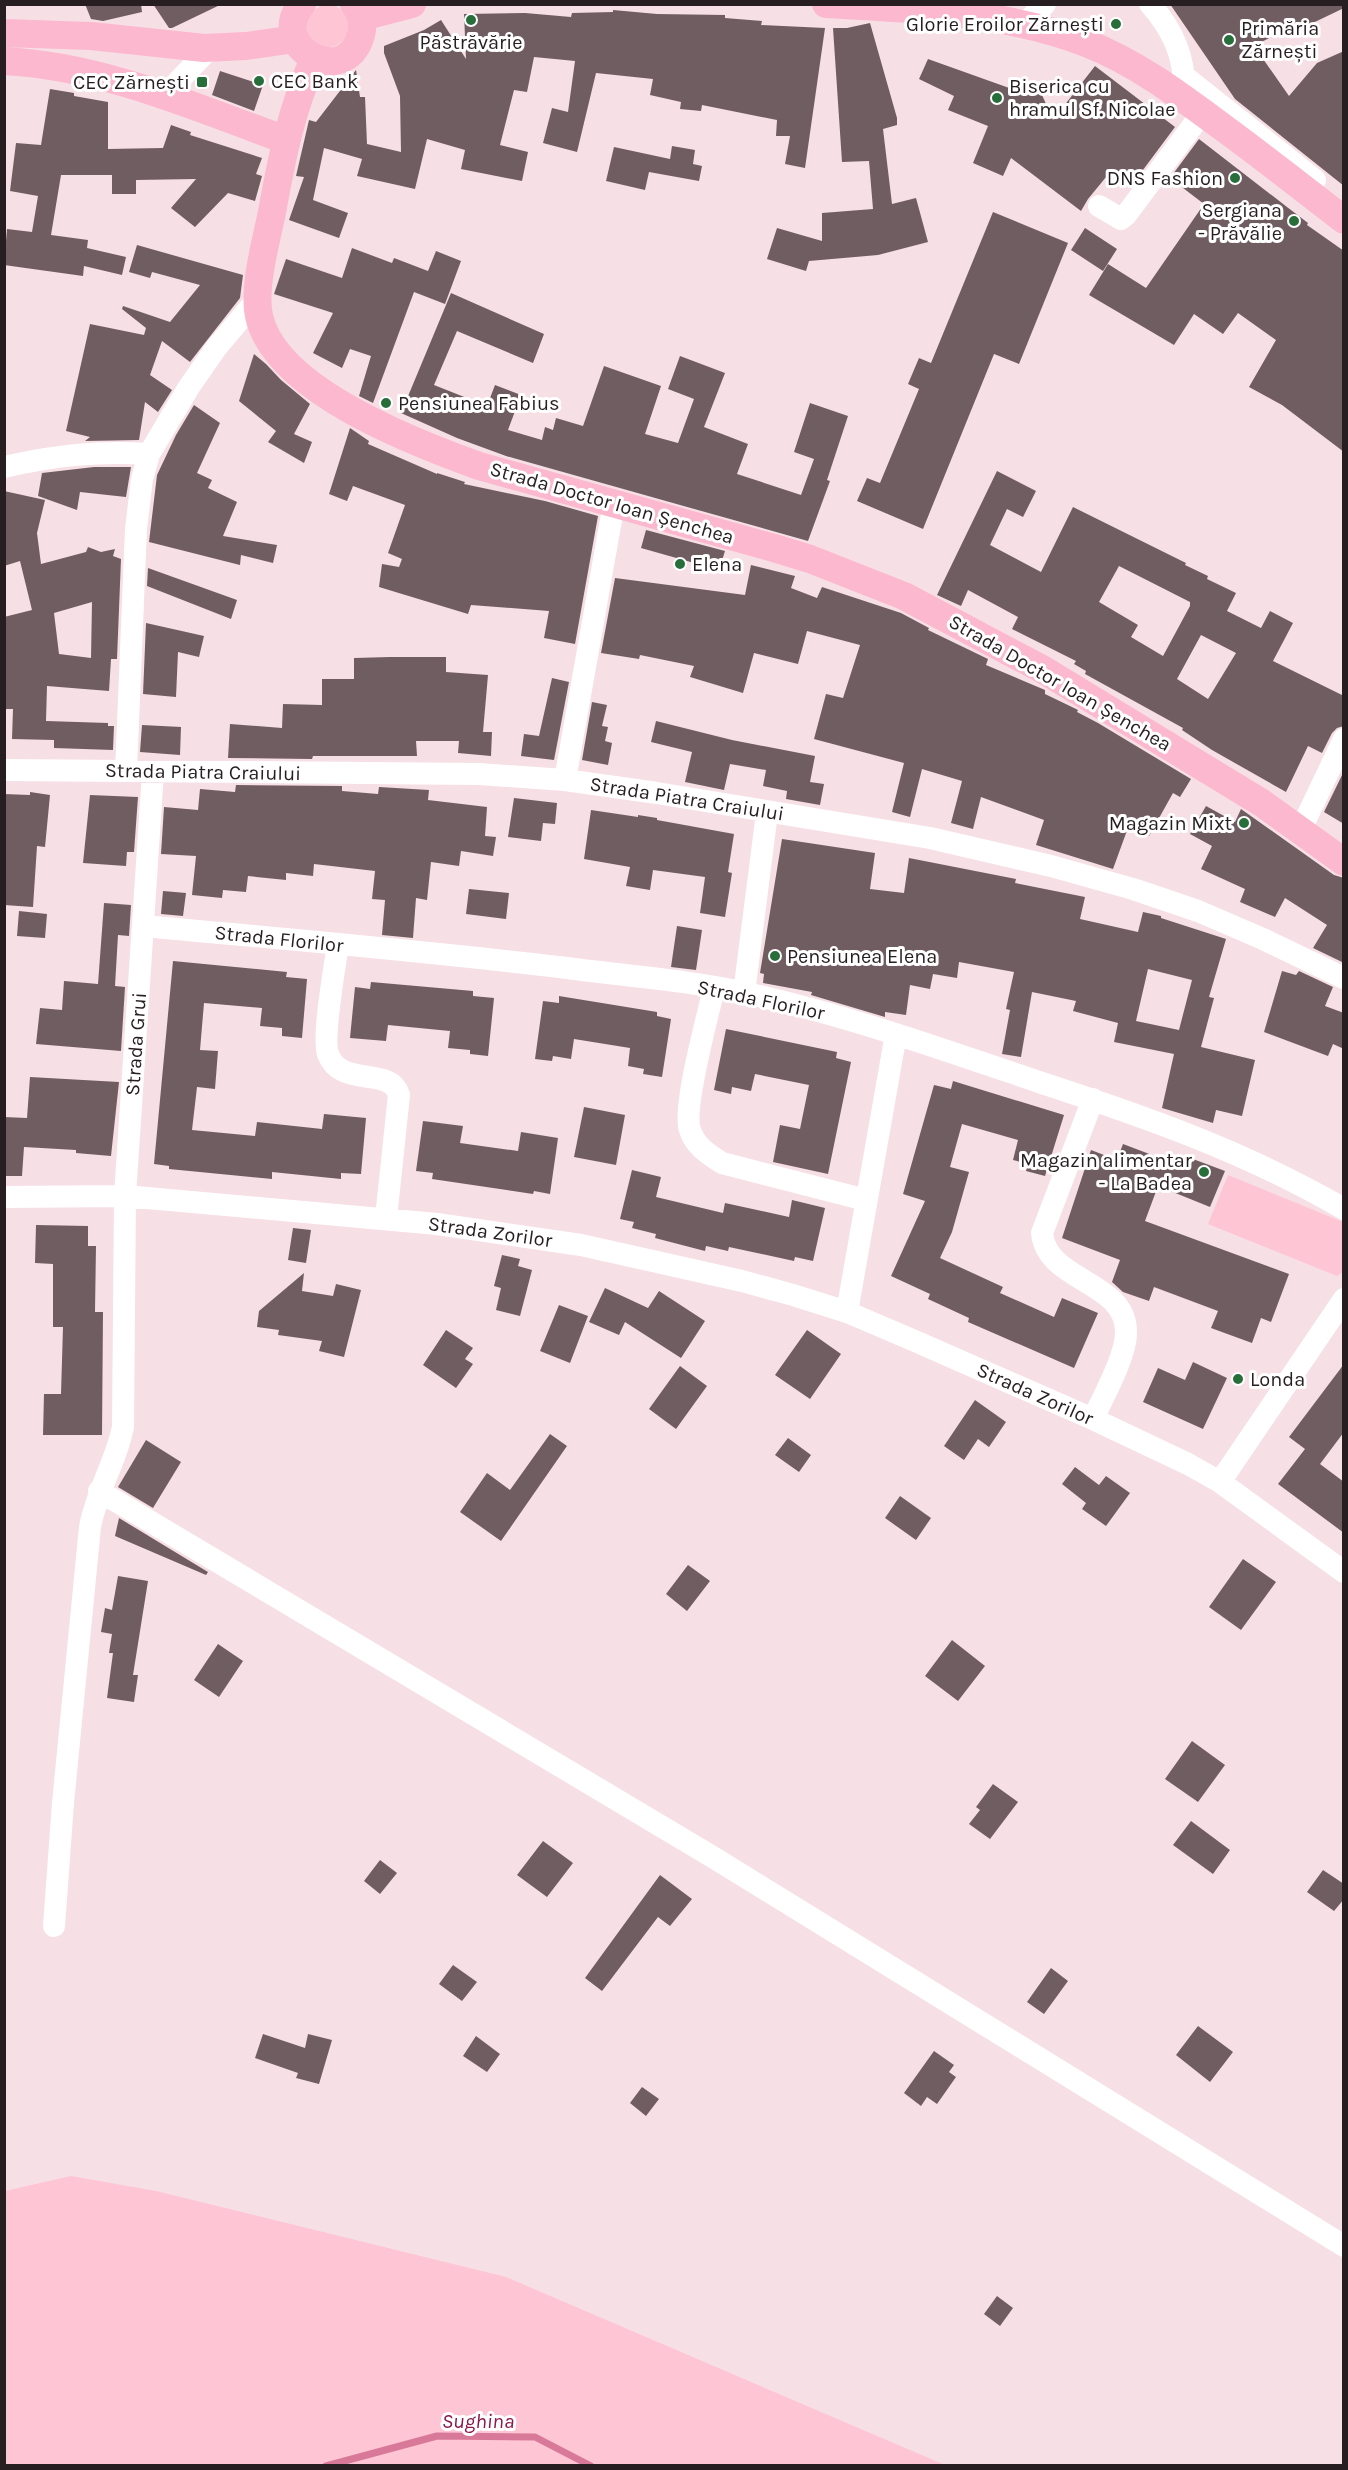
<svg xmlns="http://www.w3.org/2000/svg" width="1348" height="2470" font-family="Karla,sans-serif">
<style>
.green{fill:#fec5d5}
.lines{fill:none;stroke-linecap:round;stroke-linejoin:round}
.stream{stroke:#d97999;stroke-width:7}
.building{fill:#705d62;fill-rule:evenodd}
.minor{stroke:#fff;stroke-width:22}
.major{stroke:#fbb8cf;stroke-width:28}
.poi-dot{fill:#276e3b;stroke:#fff;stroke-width:2}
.labels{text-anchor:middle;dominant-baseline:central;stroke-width:6;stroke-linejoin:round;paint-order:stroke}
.poi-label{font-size:20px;fill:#261e20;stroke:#fff;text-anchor:start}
.street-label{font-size:20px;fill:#261e20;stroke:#fff}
.water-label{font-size:21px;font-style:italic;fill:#8c184c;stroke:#fff}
</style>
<rect width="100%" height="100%" fill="#f7dfe6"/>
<path class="green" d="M307 26a21 21 0 1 1 42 0a21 21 0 1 1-42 0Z
M1228,1175L1343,1222V1272L1337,1276L1208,1224Z
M71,2176L156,2191L506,2277L945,2465H5V2191Z"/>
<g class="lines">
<path class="stream" d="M326,2466L437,2436L535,2437L591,2466"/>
</g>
<path class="building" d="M85,4H141L142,12L103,21L91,19Z
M153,4H222L172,28H169Z
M1170,4H1344V8L1294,32L1292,26L1254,46L1289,96L1317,63L1344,51V186L1235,99Z
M613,10L657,14L725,15V18L762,21L761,25L825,28L805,168L785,164L790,136H776L777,120L702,105L701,111L680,109L681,102L650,95L653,79L596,73L577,152L543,143L552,108L568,112L575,61L534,57L527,92L514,90L500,145L528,152L522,181L461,169L465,150L427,139L415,189L357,176L362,159L324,148L313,200L348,213L339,238L289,220L304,177L296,176L309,120L316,122L356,70L360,97H365L367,144L401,152L400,96L384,53V46L424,30L441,20L466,59L464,14L525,13L571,17L572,13L613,12Z
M870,23L897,118V125L883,129L892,204L916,198L928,242L878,255L809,261L806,271L767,259L777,228L822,241V213L873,209L869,161L842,162L833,28H847Z
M928,59L1012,89L1020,83L1034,84L1039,88L1053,120L1095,66L1175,127L1131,186L1111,171L1088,199L1081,211L1011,158L1003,176L973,163L988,126L948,110L954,96L919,79Z
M220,71L263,85L254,111L212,95Z
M50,89L74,93V96L108,102V149L163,148L171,125L191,132L190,135L262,158L256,174L262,176L255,201L228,193L195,227L171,208L196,179L136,180V194H112V175H61L51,235L88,240L87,248L126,257L122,275L84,266L83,276L4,265L7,229L32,232L38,196L10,191L16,143L41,145Z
M1199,139L1287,207L1308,223L1307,225L1344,251V452L1282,405L1249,387L1276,340L1238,313L1223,334L1194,314L1174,345L1089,295L1108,264L1146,288L1204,204L1170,178Z
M672,146L695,150L693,164L702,166L699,181L649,172L645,190L606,181L614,147L670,159Z
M993,212L1068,243L1019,364L994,354L923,529L857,501L867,478L880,483L919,389L908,384L919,358L931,363Z
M1085,228L1117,249L1103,271L1071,250Z
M137,245L243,275L240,298L190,362L162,341L150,375L172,390L158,412L145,402L139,440L85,441L90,437L66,431L90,324L144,335L146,328L122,309L123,306L170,322L200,285L152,272L150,278L129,272Z
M352,248L392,263L394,258L428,271L436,251L461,261L445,304L414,292L373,403L359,396L371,356L350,349L342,368L313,353L333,313L274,294L286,259L342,278Z
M451,293L544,334L533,363L457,331L434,385L487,406L495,385L521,395L508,430L542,440L545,427L553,430L556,418L583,426L604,366L661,386L645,434L678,443L694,399L668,389L680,356L725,373L704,427L748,444L737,474L801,495L814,459L794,452L810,403L848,416L827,480L830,481L808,541L506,456L457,438L401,413Z
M254,354L266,364L281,380L310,404L294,434L312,442L304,463L268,442L276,431L239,401Z
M194,405L220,423L197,473L212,480L208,488L237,502L223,536L277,545L273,563L241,555L240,565L149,542L157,475L176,435Z
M350,428L369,441L368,444L437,474V473L465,482L464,484L545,501L598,516L575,644L544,638L549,611L471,605L468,614L379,587L382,564L399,567L402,559L388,553L405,505L353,486L347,501L329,494Z
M94,467H131L126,497L80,492L77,510L38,496L42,473Z
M997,471L1036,491L1023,517L1007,509L990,545L1041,572L1073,507L1186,563L1185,565L1208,576L1207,579L1236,593L1227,611L1261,628L1270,611L1293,623L1273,661L1344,696V726L1337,728L1332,733L1322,753L1308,746L1286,792L1212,750L1182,730L1183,728L1085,674L1086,671L1074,664L1076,661L1012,629L1018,617L968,590L961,606L937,595ZM1119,566L1190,602V606L1163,656L1131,637L1138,625L1099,602ZM1201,635L1236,653L1208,699L1177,679Z
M4,491L45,500L37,533L41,564L86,552L88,547L101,552L115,549L113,556L121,559L117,659H111L109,691L47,686L46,721L108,723V726H114L113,750L54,748V740L12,739L13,709H4V617L32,610L20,561L4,566ZM92,602L91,658L59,654L54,613Z
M646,530L725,551L719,570L641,548Z
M751,565L795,576L791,588L817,598L822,587L901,613L929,628L928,630L988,659L986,665L1045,690V694L1074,708L1078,710L1077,712L1098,723L1191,779L1180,797L1173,793L1149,836L1129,825L1113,869L1036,845L1044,820L981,797L973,829L951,823L962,781L922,769L910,817L892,812L904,763L814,739L826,694L843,698L860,645L807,631L798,664L754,653L743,693L690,677L694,666L640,655L639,659L601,653L615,578L745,595Z
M148,568L237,600L231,619L147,586Z
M146,623L204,636L199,657L178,652L176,697L143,694Z
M390,657H446V672L488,675L483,732H492L491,756L458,753L459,741H416L417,756H313L312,759L228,758L230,724L282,728L283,704L322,705V679H354V658Z
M552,678L569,682L554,760L521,756L524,734L539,736Z
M592,702L607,705L602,726L608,727L605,741L612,743L608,765L582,760Z
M656,721L732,740L815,756L810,782L824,784L820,805L786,799L787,791L763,786L766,770L730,764L724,790L685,782L692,752L651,742Z
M142,725L181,727L180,755L140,752Z
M1344,771V824L1324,812Z
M236,785L342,786V791L378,794L379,787L429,790L428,800L487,807L485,836L496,837L493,856L461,851L459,866L431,862L427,900L416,898L413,938L382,935L385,900L372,899L375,871L314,864L313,876L286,873V880L248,876L246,892L223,890L222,898L192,895L196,856L161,854L164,807L198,810L200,789L235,792Z
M30,792L50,795L45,847L37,846L33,907L4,905V794L30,795Z
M90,795L138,797L134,852H127L126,866L83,863Z
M514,798L557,803L555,824L543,823L541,841L508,837Z
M1206,806L1235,822L1241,809L1334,875L1344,878L1342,962L1313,948L1327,925L1285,898L1275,917L1240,902L1245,889L1201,869L1212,846L1190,834Z
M591,810L638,817V815L657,818V820L734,834L728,872L732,873L725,917L700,913L705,877L653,870L650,890L626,886L630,867L584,859Z
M782,839L875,853L870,889L904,893L909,858L1016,879L1015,883L1085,897L1080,919L1138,932L1143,912L1161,916V918L1226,939L1209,997L1214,998L1201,1047L1255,1060L1242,1116L1216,1110L1213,1123L1162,1108L1174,1054L1114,1042L1118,1023L1073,1011L1076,1001L1032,992L1021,1057L1002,1054L1010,1010L1006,1009L1014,972L959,962L957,978L933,974L930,989L910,985L906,1015L885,1012V1017L811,995L812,992L763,983L764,974L760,973ZM1148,969L1192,980L1179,1030L1136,1021Z
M469,889L509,893L506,919L466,914Z
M163,891L186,893L183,916L161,914Z
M104,903L131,905L129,936L118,935L115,986L125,987L121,1051L36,1044L40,1008L62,1010L64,981L98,984Z
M19,911L47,914L45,938L17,936Z
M677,926L702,930L696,970L671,967Z
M173,961L287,972L286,977L307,979L302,1038L282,1036V1028L260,1026L262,1008L204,1003L200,1050L218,1051L215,1089L197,1087L192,1130L255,1136L257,1122L322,1129L324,1114L366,1118L361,1174L341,1173V1179L272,1172V1179L169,1169V1166L154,1164Z
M1282,971L1296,975L1299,971L1333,987L1325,1006L1344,1013V1049L1333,1044L1328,1056L1264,1032Z
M371,982L473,991V996L494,998L488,1056L470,1054V1050L448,1048L450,1031L388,1025L386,1041L350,1038L355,987L370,989Z
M559,996L657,1012V1016L671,1019L662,1077L643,1074L644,1069L628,1066L630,1048L574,1039L571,1059L553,1056L552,1061L535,1059L543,1001L559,1003Z
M726,1029L837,1052L836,1058L851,1062L828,1174L773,1162L780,1125L800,1129L809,1085L755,1074L751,1091L732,1087L731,1094L714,1090Z
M30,1077L119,1082L111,1156L76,1153V1150L24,1147L22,1176H4V1117L27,1118Z
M953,1081L1064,1115L1045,1176L1026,1171L1028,1164L1013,1160L1018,1140L962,1124L950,1167L969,1172L952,1232L940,1258L1003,1287L1000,1293L1054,1317L1062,1298L1098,1313L1074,1368L968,1322L969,1318L928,1299L930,1294L891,1276L925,1201L903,1194L934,1085L951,1089Z
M584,1107L625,1115L616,1165L574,1157Z
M423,1121L463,1126L460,1143L518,1151L521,1132L558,1138L550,1194L534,1191L533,1194L432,1179L433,1173L416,1171Z
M1123,1144L1189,1169L1193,1159L1225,1171L1210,1207L1158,1186L1145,1221L1289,1274L1271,1322L1261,1318L1252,1343L1211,1328L1218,1311L1154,1287L1149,1301L1123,1292L1112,1282L1120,1260L1062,1238L1091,1150L1117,1160Z
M632,1170L661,1177L656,1197L723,1213L725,1203L789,1217L792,1200L825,1208L813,1261L795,1257L794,1261L729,1247L728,1251L706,1246L705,1251L655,1238L656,1234L632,1228L634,1222L620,1219Z
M36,1225L88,1226V1246H96L95,1312H103L102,1435H43L44,1394H61L63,1327H53V1264L35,1263Z
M293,1228L311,1230L306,1263L288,1260Z
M502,1255L520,1259L518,1266L532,1270L520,1316L496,1310L501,1288L494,1286Z
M304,1273L302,1291L333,1296L336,1284L361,1290L344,1357L319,1351L322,1341L278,1335L279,1330L257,1327L259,1311Z
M605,1288L648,1308L659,1291L705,1321L681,1358L625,1322L619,1335L589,1322Z
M559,1305L588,1316L570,1363L540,1351Z
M446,1330L473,1348L465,1359L473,1364L456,1388L423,1365Z
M807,1330L841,1354L810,1399L775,1375Z
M1193,1362L1227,1378L1203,1429L1143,1402L1158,1368L1185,1380Z
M1344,1364V1432L1320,1464L1344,1482V1533L1278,1484L1305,1449L1289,1437Z
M680,1366L707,1386L676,1429L649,1409Z
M975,1400L1006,1422L989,1447L978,1439L964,1460L944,1446Z
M550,1434L567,1446L501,1541L460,1512L487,1473L510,1490Z
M788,1438L811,1455L799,1472L775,1455Z
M146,1440L181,1462L153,1508L118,1487Z
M1075,1467L1099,1485L1106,1476L1130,1493L1106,1526L1082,1509L1086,1503L1062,1484Z
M900,1496L931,1518L916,1540L885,1518Z
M119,1518L208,1572L206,1575L115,1536Z
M1243,1559L1276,1582L1241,1630L1209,1607Z
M688,1565L710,1581L687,1611L666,1594Z
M118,1576L148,1581L133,1675H138L134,1702L107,1698L113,1653H109L112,1634L101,1632L105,1608L112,1610Z
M952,1640L985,1666L958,1701L925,1676Z
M218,1644L243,1661L219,1697L194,1680Z
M1192,1741L1225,1765L1198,1802L1165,1779Z
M993,1784L1018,1802L990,1839L969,1824L980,1810L976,1807Z
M1191,1821L1230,1850L1213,1874L1173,1845Z
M543,1841L573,1863L547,1897L517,1875Z
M380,1860L397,1873L380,1894L364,1881Z
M1323,1870L1344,1884V1899L1334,1911L1307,1892Z
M660,1875L692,1899L670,1926L658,1917L602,1991L585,1978Z
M453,1965L477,1982L462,2001L439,1984Z
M1051,1968L1068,1981L1044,2014L1027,2002Z
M1198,2026L1233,2052L1210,2082L1176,2055Z
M263,2034L305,2048L308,2034L332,2040L319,2084L296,2078L298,2073L255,2058Z
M476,2036L500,2054L487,2072L463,2056Z
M934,2051L954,2065L949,2072L956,2077L937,2104L927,2097L921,2106L904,2093Z
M642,2087L659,2099L646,2116L630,2103Z
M997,2296L1013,2308L1000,2326L984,2314Z"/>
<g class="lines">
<path class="minor" d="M1150,4C1173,30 1185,57 1184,91
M1023,25L1045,4
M1184,76L1315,180
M164,96L210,48
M1099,206L1121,219L1126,215L1203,112
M4,467C57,455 96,451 149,454
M4,770L479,774L565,780L657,793L930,838L1051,866L1133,889L1198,911L1263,939L1344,978
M126,771L136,529L142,479L149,454L189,387L216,348L258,298
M565,780L614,503
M1301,829L1344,739
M144,926C285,939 426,951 567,968C626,976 688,980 746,993C846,1015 942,1049 1039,1082C1146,1117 1246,1152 1344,1209
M338,944C335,966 322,1037 328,1054C341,1089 390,1065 399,1095L386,1218
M714,988C708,1016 682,1108 690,1130C695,1146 708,1154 722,1163L866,1200
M744,993L767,813
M1093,1099L1042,1233C1047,1283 1127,1280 1126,1333C1126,1356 1103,1397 1093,1419
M4,1197L125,1196L437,1224L581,1245L742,1281L793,1295L847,1312L915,1341L1093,1419L1188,1464L1220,1482L1344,1572
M847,1312L896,1034
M1220,1482L1344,1299
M99,1491L716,1859L1344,2246
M54,1926L63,1803L90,1527C97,1490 116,1462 123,1427L125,1196L153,772"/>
<path class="major" d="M302,4C266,46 345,91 361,35C364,24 361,13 354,4
M826,4C912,9 1004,11 1086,43C1135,62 1178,94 1221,126C1262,156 1303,188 1344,220
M362,17L412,4
M4,33L91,36L204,48L246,46L295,39
M314,59C291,110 282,157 272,212C266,242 253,287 259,316C275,390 415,443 479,466L774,548L810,559L904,596L1042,669L1262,803L1344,862
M4,61C103,66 194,107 286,140"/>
</g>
<g class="poi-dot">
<circle cx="471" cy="20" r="6"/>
<circle cx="1116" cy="24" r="6"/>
<circle cx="1229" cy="40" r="6"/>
<circle cx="259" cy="81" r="6"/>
<rect x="196" y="76" width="12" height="12" rx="3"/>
<circle cx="997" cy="98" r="6"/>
<circle cx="1235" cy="178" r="6"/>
<circle cx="1294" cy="221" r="6"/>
<circle cx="386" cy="403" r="6"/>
<circle cx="680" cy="564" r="6"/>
<circle cx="1244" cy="823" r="6"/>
<circle cx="775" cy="956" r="6"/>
<circle cx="1204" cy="1172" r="6"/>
<circle cx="1238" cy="1379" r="6"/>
</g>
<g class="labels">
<g class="poi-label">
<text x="1104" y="24" text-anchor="end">Glorie Eroilor Zărnești</text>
<text x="1241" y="28">Primăria<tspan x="1241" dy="23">Zărnești</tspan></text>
<text x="471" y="42" text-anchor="middle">Păstrăvărie</text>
<text x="271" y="81">CEC Bank</text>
<text x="190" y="82" text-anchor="end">CEC Zărnești</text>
<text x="1009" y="86">Biserica cu<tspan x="1009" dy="23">hramul Sf. Nicolae</tspan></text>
<text x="1223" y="178" text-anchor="end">DNS Fashion</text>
<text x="1282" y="210" text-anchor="end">Sergiana<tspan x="1282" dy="23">- Prăvălie</tspan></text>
<text x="398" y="403">Pensiunea Fabius</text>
<text x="692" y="564">Elena</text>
<text x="1232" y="823" text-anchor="end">Magazin Mixt</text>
<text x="787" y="956">Pensiunea Elena</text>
<text x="1192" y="1160" text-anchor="end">Magazin alimentar<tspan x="1192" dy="23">- La Badea</tspan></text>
<text x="1250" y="1379">Londa</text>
</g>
<g class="street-label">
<text transform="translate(612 503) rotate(16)">Strada Doctor Ioan Șenchea</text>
<text transform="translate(1060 683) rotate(30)">Strada Doctor Ioan Șenchea</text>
<text transform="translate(203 772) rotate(1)">Strada Piatra Craiului</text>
<text transform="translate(687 799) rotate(9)">Strada Piatra Craiului</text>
<text transform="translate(279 939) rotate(6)">Strada Florilor</text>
<text transform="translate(761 1000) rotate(12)">Strada Florilor</text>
<text transform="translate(136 1044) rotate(-86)">Strada Grui</text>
<text transform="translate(490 1232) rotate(8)">Strada Zorilor</text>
<text transform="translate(1035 1394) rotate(24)">Strada Zorilor</text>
</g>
<g class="water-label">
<text x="478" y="2421">Sughina</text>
</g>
</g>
<rect width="1348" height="2470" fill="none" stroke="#261e20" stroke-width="12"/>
</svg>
